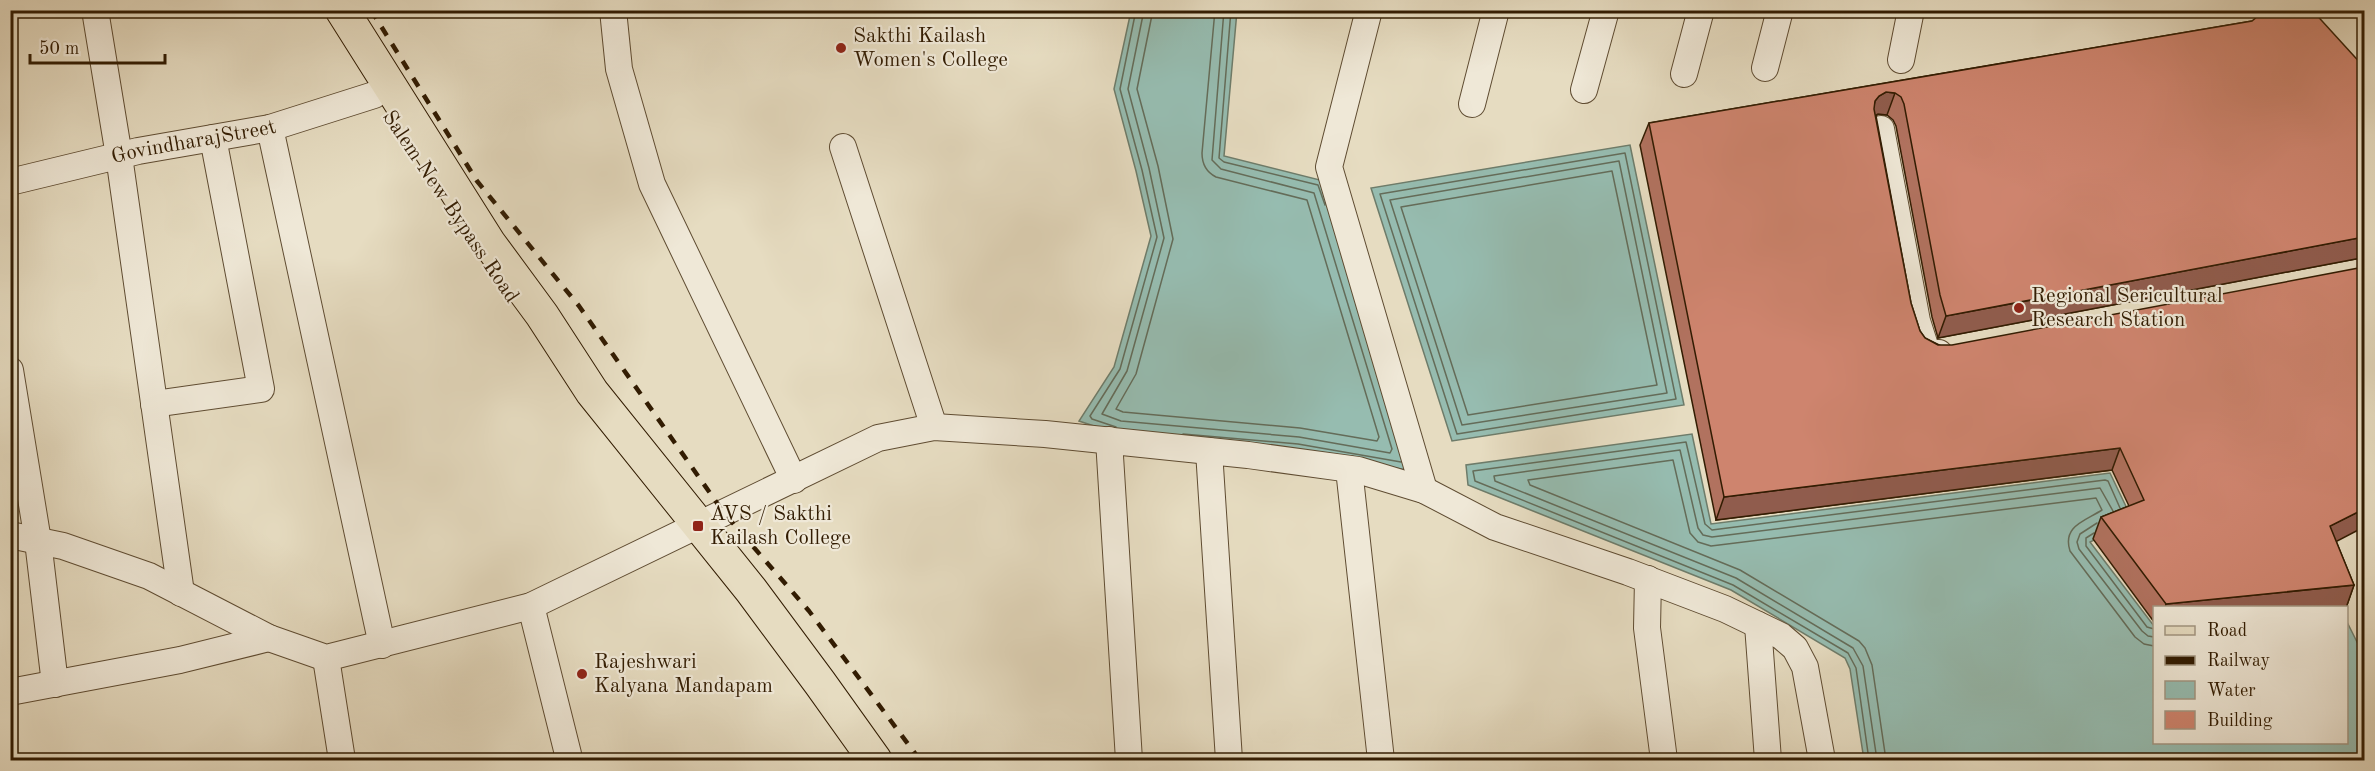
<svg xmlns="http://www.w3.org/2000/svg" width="2375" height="771" font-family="'Old Standard TT',serif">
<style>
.water{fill:#96bcb0;stroke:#6e7c6a;stroke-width:1.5}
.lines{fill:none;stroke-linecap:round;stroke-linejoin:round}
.shore{stroke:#646c59;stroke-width:1.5}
.minor-casing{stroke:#5f4c32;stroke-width:28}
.major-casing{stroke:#321c02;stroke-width:35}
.minor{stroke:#efe8d7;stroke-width:26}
.major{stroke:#e6dcc1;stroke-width:33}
.rail{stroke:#321c02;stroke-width:4.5;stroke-dasharray:10 10;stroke-linecap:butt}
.wall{fill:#b1725f;stroke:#321c02;stroke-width:1.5}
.shaded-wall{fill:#905c4d;stroke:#321c02;stroke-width:1.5}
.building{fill:#ce846e;stroke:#321c02;stroke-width:1.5}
.poi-dot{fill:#8f2418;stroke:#efe8d7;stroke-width:2}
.labels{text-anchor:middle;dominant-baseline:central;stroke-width:4.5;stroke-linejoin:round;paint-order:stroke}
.poi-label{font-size:21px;fill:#321c02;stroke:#efe8d7;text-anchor:start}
.street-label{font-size:21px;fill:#321c02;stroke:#efe8d7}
</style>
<rect width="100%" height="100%" fill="#e6dcc1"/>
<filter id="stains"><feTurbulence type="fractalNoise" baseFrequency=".00333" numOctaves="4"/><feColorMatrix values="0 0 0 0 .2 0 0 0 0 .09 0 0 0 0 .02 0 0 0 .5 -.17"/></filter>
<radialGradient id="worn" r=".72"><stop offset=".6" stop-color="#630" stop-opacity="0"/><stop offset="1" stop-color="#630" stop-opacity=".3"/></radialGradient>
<path class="water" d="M1131,11H1237L1224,156L1324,181L1412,471L1297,450L1118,434L1079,421L1114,367L1151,236L1136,171L1114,89Z
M1630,145L1684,405L1452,441L1371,188Z
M1692,434L1711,524L2110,473L2133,521L2090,542L2154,626V742H2346L2347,622L2364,656V760H1864L1850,669L1845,658L1731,590L1468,485L1466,465Z"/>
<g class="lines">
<path class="shore" d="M1144,10L1128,89L1149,168L1164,238L1127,371L1102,414L1121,421L1299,437L1390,453L1392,449L1314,193L1221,169L1212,160L1224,10
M1153,10L1137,89L1158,166L1173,239L1136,374L1116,409L1123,412L1300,428L1377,441L1379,437L1307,200L1216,177C1206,172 1202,164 1202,153L1215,10
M1231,10L1219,158L1224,162L1318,185L1325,205
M1625,153L1676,399L1457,434L1380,194Z
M1619,161L1667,393L1462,425L1390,200Z
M1612,171L1657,385L1468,415L1401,207Z
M1116,427L1092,419L1090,416L1120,369L1157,237L1142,170L1120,89L1136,10
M1183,434L1298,444L1401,462
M2097,523L2080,534L2077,542L2079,549L2142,631L2148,636L2154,637
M2094,533L2086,538V546L2147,627L2154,629
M1869,760L1856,668L1848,653L1733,585L1475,481L1473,471L1686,442L1705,524L1712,530L2105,480L2108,481L2120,508
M1877,760L1863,666L1853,648L1736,578L1495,481L1494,476L1680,450L1698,528L1703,535L1712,537L2100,488L2113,511
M1886,760L1872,665L1865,648L1859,641L1740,570L1530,485L1528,480L1673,460L1690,533L1698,542L1711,546L2096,498L2102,510C2085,521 2062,526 2070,551L2135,637L2144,644L2154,646"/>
<g class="minor-casing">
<g id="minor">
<path d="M95,10L119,156L181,593"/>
<path d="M613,10L619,69L652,184L794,480"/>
<path d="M1369,10L1329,167L1424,490"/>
<path d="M1901,60L1911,10"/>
<path d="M1765,68L1780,10"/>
<path d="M1684,74L1701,10"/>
<path d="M1584,90L1606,10"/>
<path d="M1472,104L1496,10"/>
<path d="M270,128L382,645"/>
<path d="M1881,129L1917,321L1926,349L1931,353H1939"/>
<path d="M843,147L934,427"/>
<path id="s1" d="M10,182L138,151L270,128L374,95"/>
<path d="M10,370L38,541L55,684"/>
<path d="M154,404L261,389L213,138"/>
<path d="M1109,440L1129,760"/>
<path d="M1209,451L1229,760"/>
<path d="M1349,469L1381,760"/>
<path d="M10,535L63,546L149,576L269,638L326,658L531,606L878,438L934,427L1045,434L1248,455L1358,470L1424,490L1495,527L1628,572L1725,609L1781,636L1795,648L1805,667L1822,760"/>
<path d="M1648,579L1647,628L1664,760"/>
<path d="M531,606L568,754L565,760"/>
<path d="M1758,625L1768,760"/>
<path d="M326,658L342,760"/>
<path d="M10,692L180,660L269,638"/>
</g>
</g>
<g class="major-casing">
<path id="major" d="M342,10L489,243L542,315L592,392L751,590L820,683L875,760"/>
</g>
<use href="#minor" class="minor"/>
<use href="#major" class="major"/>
<path class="rail" d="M371,10L477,181L579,306L724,513L809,611L920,760"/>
</g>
<path class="wall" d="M2252,21L2364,67V259L2361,258L1938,338L1932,317L1896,126L1893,120L1887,115L1878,114L1876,116L1911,303L1920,331L1925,338L2336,541L2354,585L2346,608H2154V622L2093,539L2101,517L2129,506L2112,470L1716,520L1640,145L1649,123Z"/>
<path class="shaded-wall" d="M1886,92L1895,93L1887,115L1878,114L1871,118L1875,101L1879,96Z
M2364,237V259L2361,258L1938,338L1946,316Z
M2120,448L2112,470L1716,520L1724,497Z
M2364,509V527L2322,549L2330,526Z
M2354,585L2346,608H2165L2166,604Z"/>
<path class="building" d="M2265,10H2312L2364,67V237L1946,316L1940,295L1904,104L1901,97L1895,93L1886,92L1879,96L1875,101L1874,109L1911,303L1920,331L1925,338L1938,345H1952L2364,267V509L2330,526L2354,585L2166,604L2101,517L2144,500L2120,448L1724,497L1649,123L2252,21Z"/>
<g class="poi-dot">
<circle cx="841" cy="48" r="6"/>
<circle cx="2019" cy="308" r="6"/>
<rect x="692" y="520" width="12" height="12" rx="3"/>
<circle cx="582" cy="674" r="6"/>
</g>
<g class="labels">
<g class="poi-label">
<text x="853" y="36">Sakthi Kailash<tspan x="853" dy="24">Women's College</tspan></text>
<text x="2031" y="296">Regional Sericultural<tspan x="2031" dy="24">Research Station</tspan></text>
<text x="710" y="514">AVS / Sakthi<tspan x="710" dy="24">Kailash College</tspan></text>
<text x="594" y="662">Rajeshwari<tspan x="594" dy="24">Kalyana Mandapam</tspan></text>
</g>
<g class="street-label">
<text stroke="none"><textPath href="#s1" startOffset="188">GovindharajStreet</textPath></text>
<text transform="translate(450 207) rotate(56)">Salem New Bypass Road</text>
</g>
</g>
<rect width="2375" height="771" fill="none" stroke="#e6dcc1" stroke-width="36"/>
<rect x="12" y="12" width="2351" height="747" fill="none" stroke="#321c02" stroke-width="3"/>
<rect x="18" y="18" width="2339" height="735" fill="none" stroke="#321c02" stroke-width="1.5"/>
<rect x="2153" y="606" width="195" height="138" fill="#efe8d7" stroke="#a39682" stroke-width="1.5"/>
<rect x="2165" y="626" width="30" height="9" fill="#e6dcc1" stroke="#a39682" stroke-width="1.5"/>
<text x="2207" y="636" font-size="18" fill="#321c02">Road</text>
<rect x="2165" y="656" width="30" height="9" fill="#321c02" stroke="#a39682" stroke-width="1.5"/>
<text x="2207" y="666" font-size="18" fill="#321c02">Railway</text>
<rect x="2165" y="681" width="30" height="18" fill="#96bcb0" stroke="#a39682" stroke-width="1.5"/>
<text x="2207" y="696" font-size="18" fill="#321c02">Water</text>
<rect x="2165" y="711" width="30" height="18" fill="#ce846e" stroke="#a39682" stroke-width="1.5"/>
<text x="2207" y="726" font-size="18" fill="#321c02">Building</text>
<path d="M30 54v9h135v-9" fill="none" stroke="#321c02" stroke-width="3"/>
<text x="39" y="54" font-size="18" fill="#321c02" stroke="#efe8d7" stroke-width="4.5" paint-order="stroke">50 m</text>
<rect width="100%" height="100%" filter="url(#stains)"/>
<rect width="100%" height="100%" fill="url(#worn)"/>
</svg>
